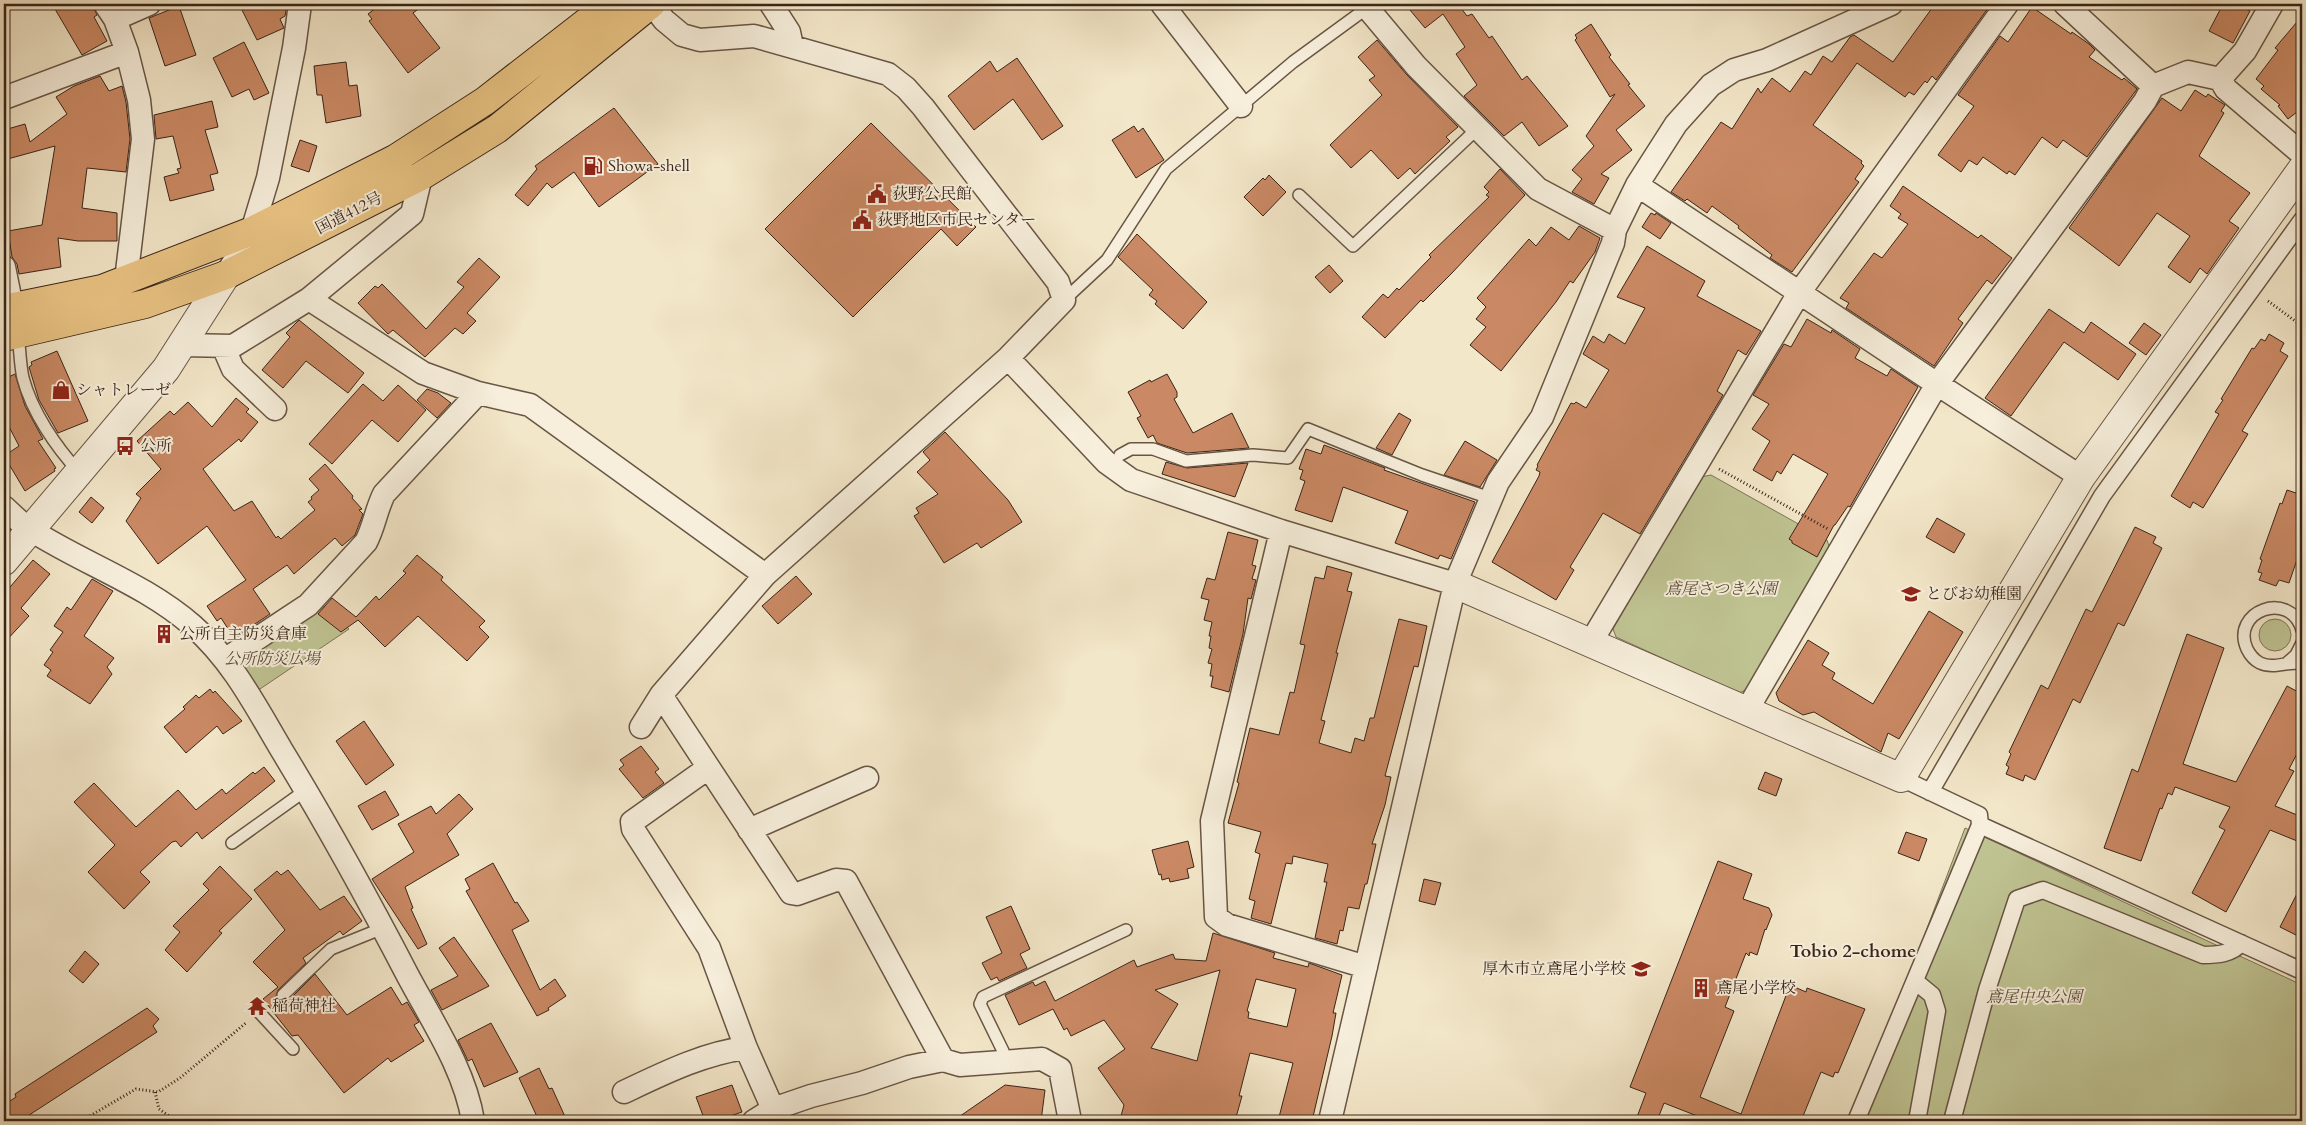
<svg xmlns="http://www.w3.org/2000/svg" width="2306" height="1125" font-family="Cardo,'Noto Serif JP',serif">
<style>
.green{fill:#c0c493;stroke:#7d7456}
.building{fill:#ca8964;stroke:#3a2419;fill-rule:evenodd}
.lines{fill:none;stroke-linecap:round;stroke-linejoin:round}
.service-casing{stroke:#685545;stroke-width:14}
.pedestrian-casing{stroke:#685545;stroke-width:19}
.minor-casing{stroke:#685545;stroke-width:25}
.tertiary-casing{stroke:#685545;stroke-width:30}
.trunk-casing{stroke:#3a2419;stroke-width:30}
.path{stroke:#3a2419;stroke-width:3;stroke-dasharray:1 2.5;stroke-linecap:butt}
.service{stroke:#f7efdc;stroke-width:11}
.pedestrian{stroke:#f7efdc;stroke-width:16}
.minor{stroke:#f7efdc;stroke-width:22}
.tertiary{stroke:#f7efdc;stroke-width:28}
.trunk{stroke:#eac484;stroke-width:28}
.labels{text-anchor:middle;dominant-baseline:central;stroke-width:4;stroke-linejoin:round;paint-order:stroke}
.poi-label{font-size:16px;fill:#3a2419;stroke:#f7efdc;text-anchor:start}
.street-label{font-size:16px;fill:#3a2419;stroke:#f7efdc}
.park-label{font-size:16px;font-style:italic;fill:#5c4c38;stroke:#f7efdc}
.neighbourhood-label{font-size:18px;font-weight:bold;fill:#3a2419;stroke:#f7efdc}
</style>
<rect width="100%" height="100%" fill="#f3e7c9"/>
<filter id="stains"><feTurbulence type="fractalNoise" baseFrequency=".004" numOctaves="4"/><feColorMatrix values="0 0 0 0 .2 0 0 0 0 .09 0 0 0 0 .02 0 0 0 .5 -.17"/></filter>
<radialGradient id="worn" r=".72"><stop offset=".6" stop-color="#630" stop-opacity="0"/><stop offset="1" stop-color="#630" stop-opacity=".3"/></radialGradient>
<path class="green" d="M1711,475L1827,540L1830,549L1748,689L1739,693L1616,637L1613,629L1701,477Z
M319,603L349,629L257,691L239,663Z
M2259 635a16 16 0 1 1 32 0a16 16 0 1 1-32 0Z
M1965,828L2302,985V1121H1854Z"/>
<path class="building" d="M52,4H92L97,15L94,17L107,41L82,55Z
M239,4H287L285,16L280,19L284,28L257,40Z
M381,4H425L413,13L440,48L408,73L369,21L372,19L368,14Z
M1405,4H1458L1467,16L1472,14L1489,38L1492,36L1522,80L1527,76L1568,126L1539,146L1522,122L1504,136L1464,96L1477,85L1456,54L1465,47L1443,14L1425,28Z
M1935,4H1991L1936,80L1932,76L1927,83L1925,81L1914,95L1909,92L1905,97L1857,63L1813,125L1862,161L1861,163L1864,166L1855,179L1859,182L1792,272L1770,258L1772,255L1738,228L1739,226L1712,206L1707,213L1687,199L1685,201L1671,192L1721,122L1732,129L1758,88L1761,93L1772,78L1790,92L1805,71L1811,75L1823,56L1832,62L1850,37L1854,35L1893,62Z
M2223,4H2236L2250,11L2233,43L2209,31Z
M179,6L196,55L165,66L149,18Z
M2032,7L2071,34L2072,32L2089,44L2095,50L2089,57L2122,80L2124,78L2137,89L2087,157L2063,140L2057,148L2042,137L2015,175L2009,171L2007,174L1983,157L1977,165L1969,160L1961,172L1938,155L1974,106L1958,95L2000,36L2008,42Z
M2302,16V108L2288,119L2278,106L2280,105L2261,89L2264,86L2256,79L2278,50L2275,48Z
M1591,24L1611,55L1609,57L1630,84L1628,85L1645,106L1616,130L1632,150L1601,174L1609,178L1594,204L1572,192L1582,179L1572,170L1594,146L1586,136L1615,94L1610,97L1575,40L1577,38L1575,35Z
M1377,40L1407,75L1458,127L1446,137L1450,141L1415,174L1410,168L1398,179L1371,150L1351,168L1330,145L1382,95L1369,80L1375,76L1358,57Z
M244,42L269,93L254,100L249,89L232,97L213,58Z
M1017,58L1063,126L1042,140L1013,99L974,130L948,96L990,61L997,72Z
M346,62L349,86L357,85L361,116L326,123L322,95H317L314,66Z
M100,76L109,91L122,86L126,102L130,139L126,172L87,168L82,208L117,213V241H78L58,238L61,267L19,274L17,264L12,257L8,231L42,225L55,146L4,160V130L25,124L30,142L67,114L56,97L74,86Z
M2195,90L2206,97L2208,94L2225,105L2221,111L2224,113L2199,156L2250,193L2229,221L2239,228L2207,274L2200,268L2190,283L2168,267L2190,236L2157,213L2119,266L2069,228L2162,98L2181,111Z
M212,101L218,127L205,130L218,173L210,175L214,190L170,201L164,177L179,173L177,169L181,168L173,136L156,139L154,115Z
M614,108L658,164L599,207L574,172L552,188L547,183L528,206L515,195L537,169L535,166Z
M871,123L976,227L957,246L941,229L853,317L765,229Z
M1134,126L1138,132L1143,128L1164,160L1136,178L1112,140Z
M300,140L317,146L309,172L291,166Z
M1500,169L1525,195L1452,273L1423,302L1421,300L1385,338L1362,317L1383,294L1388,298L1397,288L1399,290L1431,257L1429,255L1489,197L1486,195L1489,192L1484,187Z
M1269,175L1286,192L1263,216L1244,197L1263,178L1265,180Z
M1903,186L1978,238L1981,235L2012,258L1992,284L1987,280L1958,319L1963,323L1934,366L1846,308L1849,303L1840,298L1874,253L1882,258L1908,224L1898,218L1901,214L1890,206Z
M1651,213L1655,215L1656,213L1671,223L1660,239L1642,227Z
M1579,226L1600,238L1595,252L1573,283L1570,281L1556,302L1501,371L1470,345L1486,327L1476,319L1486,307L1477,298L1529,239L1536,246L1551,227L1569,240Z
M1137,234L1207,302L1183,329L1155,304L1157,301L1149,295L1153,290L1118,257Z
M1647,246L1705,281L1697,296L1761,331L1746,355L1738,350L1717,391L1723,395L1640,534L1603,513L1570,567L1574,570L1556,600L1492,562L1539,476L1540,472L1536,470L1538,466L1537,465L1571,403L1574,404L1576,402L1586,408L1609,370L1583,354L1593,336L1604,343L1609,334L1625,344L1645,308L1617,297Z
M479,258L500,277L467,313L476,321L463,334L455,328L425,357L393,330L388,334L358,303L375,286L378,288L382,284L426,329L464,287L457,282Z
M1329,265L1343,281L1330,293L1315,277Z
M2049,309L2084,333L2091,322L2136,354L2118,380L2064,342L2011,416L1985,398Z
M1807,319L1831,333L1832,330L1860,349L1855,358L1887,376L1891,369L1918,387L1850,507L1848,506L1835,525H1834L1817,557L1792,543V541L1789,539L1828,474L1793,454L1781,474L1777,471L1772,481L1753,470L1770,441L1752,429L1769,404L1753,395L1784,344L1791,347Z
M299,320L364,373L348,393L306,361L283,388L262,370L290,337L286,333Z
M2144,323L2161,335L2146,355L2129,343Z
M2269,334L2284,343L2280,351L2288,356L2242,431L2248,434L2203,508L2193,502L2190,508L2171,496L2219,414L2215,412L2223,400L2221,399L2252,348L2254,349L2261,339L2265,341Z
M57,351L88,421L58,433L39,400L29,367L32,365L31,362Z
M15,374L25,406L43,439L38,441L56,468L54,469L55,471L25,491L4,456L19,446L4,417V379Z
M1167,374L1177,392V397L1174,399L1193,433L1232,413L1249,448L1187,453L1157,443L1153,435L1148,438L1137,418L1141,416L1128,392L1150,380L1151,382Z
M363,384L383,401L398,385L426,410L398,442L372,420L332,464L309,444Z
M427,389L438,393L451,403L437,418L417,400Z
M236,398L249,409L246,412L258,422L241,442L239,439L203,469L234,511L252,501L276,538L278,536L281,539L315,510L308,502L312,499L311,497L319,490L309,479L325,464L353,496L352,498L362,509L359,510L363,514L355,535L342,546L335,538L294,574L287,565L253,589L270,614L234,638L221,618L217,621L207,606L246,580L207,526L158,564L126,521L141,498L136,494L161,469L137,441L170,411L174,415L188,402L212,427Z
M1399,413L1411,420L1392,455L1376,448Z
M945,432L1008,500L1022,522L981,548L977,543L944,563L914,516L919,513L916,508L938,494L917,472L930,460L923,452Z
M1465,441L1497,460L1480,487L1444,475Z
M1324,445L1385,468L1384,470L1475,502L1451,559L1440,555L1438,559L1395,543L1408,511L1343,487L1332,522L1295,510L1305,481L1300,479L1303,470L1299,469L1306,449L1321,454Z
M1166,462L1187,468L1248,463L1235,497L1162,474Z
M2287,490L2302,495V545L2289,583L2279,580L2276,586L2259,580L2262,573L2258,572L2262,560L2260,559L2280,503L2282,504Z
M91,497L104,508L92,523L79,512Z
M1937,518L1965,534L1954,553L1926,537Z
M2135,527L2156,537L2153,543L2162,548L2124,626L2118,623L2080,703L2073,699L2035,780L2025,775L2023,781L2006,774L2009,767L2006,765L2011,754L2009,752L2041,685L2048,689L2086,609L2092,612Z
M1228,532L1258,540L1252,565L1256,566L1252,579L1256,580L1251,599L1248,598L1243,634L1229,692L1211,687L1213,676H1210L1212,664L1208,663L1212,649L1209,648L1211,636H1209L1212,622L1204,620L1209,600L1201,598L1207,578L1215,580Z
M417,555L443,577L441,580L485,621L479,627L489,637L467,661L418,616L385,647L358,620L341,632L318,614L332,598L356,617L376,596L379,600L406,573L403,571Z
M33,560L50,574L21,608L29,616L4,643V592L5,593Z
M1327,566L1352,573L1347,591L1352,592L1336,653H1338L1321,720L1325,721L1319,743L1351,753L1355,738L1364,741L1370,718H1374L1399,619L1427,626L1418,667L1414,666L1385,776L1391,777L1385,805L1372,844H1376L1367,884H1365L1359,909L1348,907L1343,931L1340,930L1337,944L1315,938L1327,882H1324L1328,864L1293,856L1292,864L1286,863L1271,924L1251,918L1255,901L1249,899L1260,854L1255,852L1261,832L1228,823L1239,783L1237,782L1250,728L1279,735L1290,692L1294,693L1305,645L1300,644L1315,577L1324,579Z
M796,576L812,594L778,624L762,606Z
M92,579L113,591L84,636L114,658L107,667L112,674L90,704L47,676L51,670L44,665L53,652L50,650L63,632L54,626L67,607L71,610Z
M1929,611L1963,632L1899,739L1888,733L1881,752L1814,712L1803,715L1779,701L1776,693L1808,640L1829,653L1822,665L1835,673L1832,679L1873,704Z
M2187,634L2224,648L2183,764L2236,782L2287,686L2302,694V744L2289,769L2294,771L2275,806L2302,817V843L2270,830L2226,912L2192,893L2225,830L2219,827L2230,807L2175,787L2172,795L2168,793L2162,809L2160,808L2141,861L2104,848L2132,769L2138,772Z
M210,689L213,693L215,691L242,721L223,734L217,726L186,753L164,727L185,709L183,707L196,695L199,698Z
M364,721L394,765L366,785L336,741Z
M641,746L659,769L655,772L664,783L643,798L619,769L624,765L620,760Z
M264,767L275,781L202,839L197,832L181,847L176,841L172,842L140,872L150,882L124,909L88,872L115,845L74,802L94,783L136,827L178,790L196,810L222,789L226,794L253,772L255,774Z
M1765,772L1782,779L1776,796L1758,789Z
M385,791L399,815L372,830L358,806Z
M459,794L473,809L447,834L459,855L405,887L413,908L411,909L427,944L418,949L372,879L414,852L398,824L431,806L436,814Z
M1906,832L1927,839L1919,861L1898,853Z
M1188,841L1194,867L1187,869L1189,878L1170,882L1169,878L1162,880L1161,874L1159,875L1152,850Z
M1718,861L1752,874L1743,899L1769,908L1772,915L1766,930L1765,929L1757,955L1750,952L1749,956L1746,953L1725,1007L1734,1011L1700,1097L1741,1114L1790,985L1806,992L1807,988L1865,1009L1838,1073L1835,1072L1833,1077L1821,1072L1801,1121H1710L1664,1103L1657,1121H1648L1637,1117L1646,1093L1630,1087Z
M493,863L515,903L517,902L529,921L512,930L540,990L555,979L566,996L548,1008L549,1010L537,1016L466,891L470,889L465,879Z
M220,866L252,899L219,931L222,933L187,972L165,950L180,932L173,926L209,890L203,884Z
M288,870L320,910L344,896L362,921L343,935L340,931L303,958L306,963L278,990L276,996L277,1000L281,1002L288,1001L315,974L347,1015L391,987L402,1005L407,1002L419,1022L414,1025L424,1041L391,1062L388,1058L344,1093L298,1035L292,1036L263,999L278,987L253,962L285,930L254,890L277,871L281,875Z
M1424,879L1441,883L1435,905L1419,901Z
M2302,884V938L2280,927Z
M1011,906L1030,949L1020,954L1027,968L999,981L997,977L991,980L982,963L1002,953L986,917Z
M1213,933L1275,953L1273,958L1308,967L1309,963L1342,975L1333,1013H1336L1332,1036L1312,1121H1278L1293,1063L1250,1053L1239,1096H1242L1235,1121H1141L1121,1116L1124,1105L1098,1068L1125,1049L1104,1020L1071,1036L1067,1028L1064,1030L1053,1009L1019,1025L1005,995L1033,982L1035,986L1045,981L1055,1001L1134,960L1137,967L1173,954L1175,959L1206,961ZM1220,970L1197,1061L1151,1048L1178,1004L1155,990ZM1256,979L1296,989L1287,1027L1248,1018L1249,1012L1247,1011Z
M454,937L489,986L442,1010L431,990L458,976L439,948Z
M85,951L99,964L83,983L69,971Z
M147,1008L159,1019L153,1026L157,1032L20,1121H4V1105L16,1097L15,1094Z
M491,1023L518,1072L484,1087L472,1059L468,1061L458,1040Z
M539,1068L549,1089L552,1088L567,1121H539L519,1078Z
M732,1085L742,1112L716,1121H705L696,1097Z
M1005,1085L1045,1090L1041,1121H953Z"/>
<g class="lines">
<g class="service-casing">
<path id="service" d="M1299,195L1353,246L1477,129
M1064,300L1107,260L1166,169L1293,62L1367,8
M18,335C20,349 20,365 23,378C32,412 56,447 79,472
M1120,455L1131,449H1153L1186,461L1253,455L1288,458L1308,429L1422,475L1490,498
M2302,630C2290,589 2230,611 2247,649C2250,655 2254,660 2260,663C2275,670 2288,660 2302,664
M2288,662L2296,655L2302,643
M232,843L306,790
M283,995L331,949L383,928
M259,1012L293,1049
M1005,1062L1003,1051L980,1004L983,997L1126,930"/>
</g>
<g class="pedestrian-casing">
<path id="pedestrian" d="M1901,778L1979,815L1980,825
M1930,792L2102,496L2302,220
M1915,981L1932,995L1937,1011L1917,1121
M1856,1121L1980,825L2302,971
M1952,1121L1987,990L2017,899L2043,890L2203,955C2217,955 2232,954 2241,943"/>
</g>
<g class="minor-casing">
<path id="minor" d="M105,4L115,19L127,52L139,100L143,139L126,280
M652,4L664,20L682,35L700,40L754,36L888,74L906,88L923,107L1058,282L1064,300L1008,358L765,575L661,695L791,893L797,894L836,880L846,881L943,1060
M771,4L789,32L792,46
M1162,4L1241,106
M1364,4L1416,66L1538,189L1615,230
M2065,4L2153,86L2188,72L2220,79L2245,51L2272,4
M115,19L149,4
M2220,79L2226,89L2302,154
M4,98L127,52
M1637,185L1937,384L2081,477
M4,267L12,307
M226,275L252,231L268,178L294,48L300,4
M309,299L423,373L478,393L530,405L765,575
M182,345L233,346L309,299L412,214L421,176
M223,346L233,369L275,409
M1008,358L1106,462L1131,480L1281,531L1455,584
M4,507C13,515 21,524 31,530C84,564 145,584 193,626C232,660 255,705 281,749C326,823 368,899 408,976C432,1021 465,1070 473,1121
M1281,531L1212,821L1216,917L1227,925L1366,967
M1591,642L1799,293L2007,4
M226,659L308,605L366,542C374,527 376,510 384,494L478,393
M1747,710L1937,384L2145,101L2153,86
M641,727L661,695
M708,768L632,822L633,829L709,948L746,1048L773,1109
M749,830L867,778
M624,1092C662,1074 704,1053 746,1048
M754,1121L773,1109L811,1096L862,1083L909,1067L943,1060L960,1065L1042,1059L1060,1069L1070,1121
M1330,1121L1455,584L1498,482L1542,417L1613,243L1615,230L1637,185L1676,124L1711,85L1734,70L1767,60L1891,4"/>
</g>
<g class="tertiary-casing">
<path id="tertiary" d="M4,561L166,369L226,275
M1455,584L1901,778L2081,477L2302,169"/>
</g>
<g class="trunk-casing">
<path id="trunk" d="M4,309L102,289L252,231L395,159L485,101L610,4
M4,337L145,304L226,275L421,176L497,129L651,4"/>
</g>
<path class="path" d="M2268,301L2302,326
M1719,469L1828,529
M155,1092L159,1109L176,1121
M81,1121L136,1089L158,1092L180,1078L247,1022"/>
<use href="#service" class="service"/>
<use href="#pedestrian" class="pedestrian"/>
<use href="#minor" class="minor"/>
<use href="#tertiary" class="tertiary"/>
<use href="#trunk" class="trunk"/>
</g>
<defs>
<g id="fuel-bare" transform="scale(1.5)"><path d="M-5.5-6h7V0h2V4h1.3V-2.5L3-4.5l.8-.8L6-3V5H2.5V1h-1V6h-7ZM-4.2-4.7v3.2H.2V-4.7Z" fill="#8f2418" stroke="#f7efdc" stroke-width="2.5" paint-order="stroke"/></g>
<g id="civic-bare" transform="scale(1.5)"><path d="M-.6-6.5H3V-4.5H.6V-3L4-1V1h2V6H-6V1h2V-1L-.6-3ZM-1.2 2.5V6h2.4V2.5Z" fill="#8f2418" stroke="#f7efdc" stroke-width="2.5" paint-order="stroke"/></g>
<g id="shop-bare" transform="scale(1.5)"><path d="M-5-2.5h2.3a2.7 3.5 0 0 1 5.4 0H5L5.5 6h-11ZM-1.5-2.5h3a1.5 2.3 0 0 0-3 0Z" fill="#8f2418" stroke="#f7efdc" stroke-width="2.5" paint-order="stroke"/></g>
<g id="bus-bare" transform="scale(1.5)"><path d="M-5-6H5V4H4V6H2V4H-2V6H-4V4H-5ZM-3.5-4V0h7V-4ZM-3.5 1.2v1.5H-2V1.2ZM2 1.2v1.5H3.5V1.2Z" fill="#8f2418" stroke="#f7efdc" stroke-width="2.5" paint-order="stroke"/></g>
<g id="school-bare" transform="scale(1.5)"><path d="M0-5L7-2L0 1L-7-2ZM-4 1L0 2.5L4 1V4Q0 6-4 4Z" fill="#8f2418" stroke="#f7efdc" stroke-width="2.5" paint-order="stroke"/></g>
<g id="building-bare" transform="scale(1.5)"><path d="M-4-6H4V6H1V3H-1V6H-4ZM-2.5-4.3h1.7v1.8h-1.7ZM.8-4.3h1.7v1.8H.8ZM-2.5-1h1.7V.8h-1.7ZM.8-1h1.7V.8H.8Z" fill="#8f2418" stroke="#f7efdc" stroke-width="2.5" paint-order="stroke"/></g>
<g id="temple-bare" transform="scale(1.5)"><path d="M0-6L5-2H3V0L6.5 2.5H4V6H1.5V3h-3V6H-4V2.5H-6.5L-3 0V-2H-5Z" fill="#8f2418" stroke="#f7efdc" stroke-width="2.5" paint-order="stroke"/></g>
</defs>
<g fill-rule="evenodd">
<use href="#fuel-bare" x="593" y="166"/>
<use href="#civic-bare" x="877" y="194"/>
<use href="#civic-bare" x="862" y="220"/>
<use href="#shop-bare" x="61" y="390"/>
<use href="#bus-bare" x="125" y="446"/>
<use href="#school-bare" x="1911" y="594"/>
<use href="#building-bare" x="164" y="634"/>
<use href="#school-bare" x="1641" y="969"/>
<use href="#building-bare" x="1701" y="988"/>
<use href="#temple-bare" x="257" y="1006"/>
</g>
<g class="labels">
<g class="poi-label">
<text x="608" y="166">Showa-shell</text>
<text x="892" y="194">荻野公民館</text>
<text x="877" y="220">荻野地区市民センター</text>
<text x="76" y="390">シャトレーゼ</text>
<text x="140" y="446">公所</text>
<text x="1926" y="594">とびお幼稚園</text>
<text x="179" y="634">公所自主防災倉庫</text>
<text x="1626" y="969" text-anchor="end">厚木市立鳶尾小学校</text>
<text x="1716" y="988">鳶尾小学校</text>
<text x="272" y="1006">稲荷神社</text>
</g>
<g class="street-label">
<text transform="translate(349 213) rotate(-27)">国道412号</text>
</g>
<g class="park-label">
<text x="1721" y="589">鳶尾さつき公園</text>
<text x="272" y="659">公所防災広場</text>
<text x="2034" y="997">鳶尾中央公園</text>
</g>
<g class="neighbourhood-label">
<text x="1853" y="951">Tobio 2-chome</text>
</g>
</g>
<rect width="2306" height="1125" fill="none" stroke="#f3e7c9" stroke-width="20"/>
<rect x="5" y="5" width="2296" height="1115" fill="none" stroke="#3a2419" stroke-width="2.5"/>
<rect x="10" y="10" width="2286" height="1105" fill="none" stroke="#3a2419"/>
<rect width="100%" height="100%" filter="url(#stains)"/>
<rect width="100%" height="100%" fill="url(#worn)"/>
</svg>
